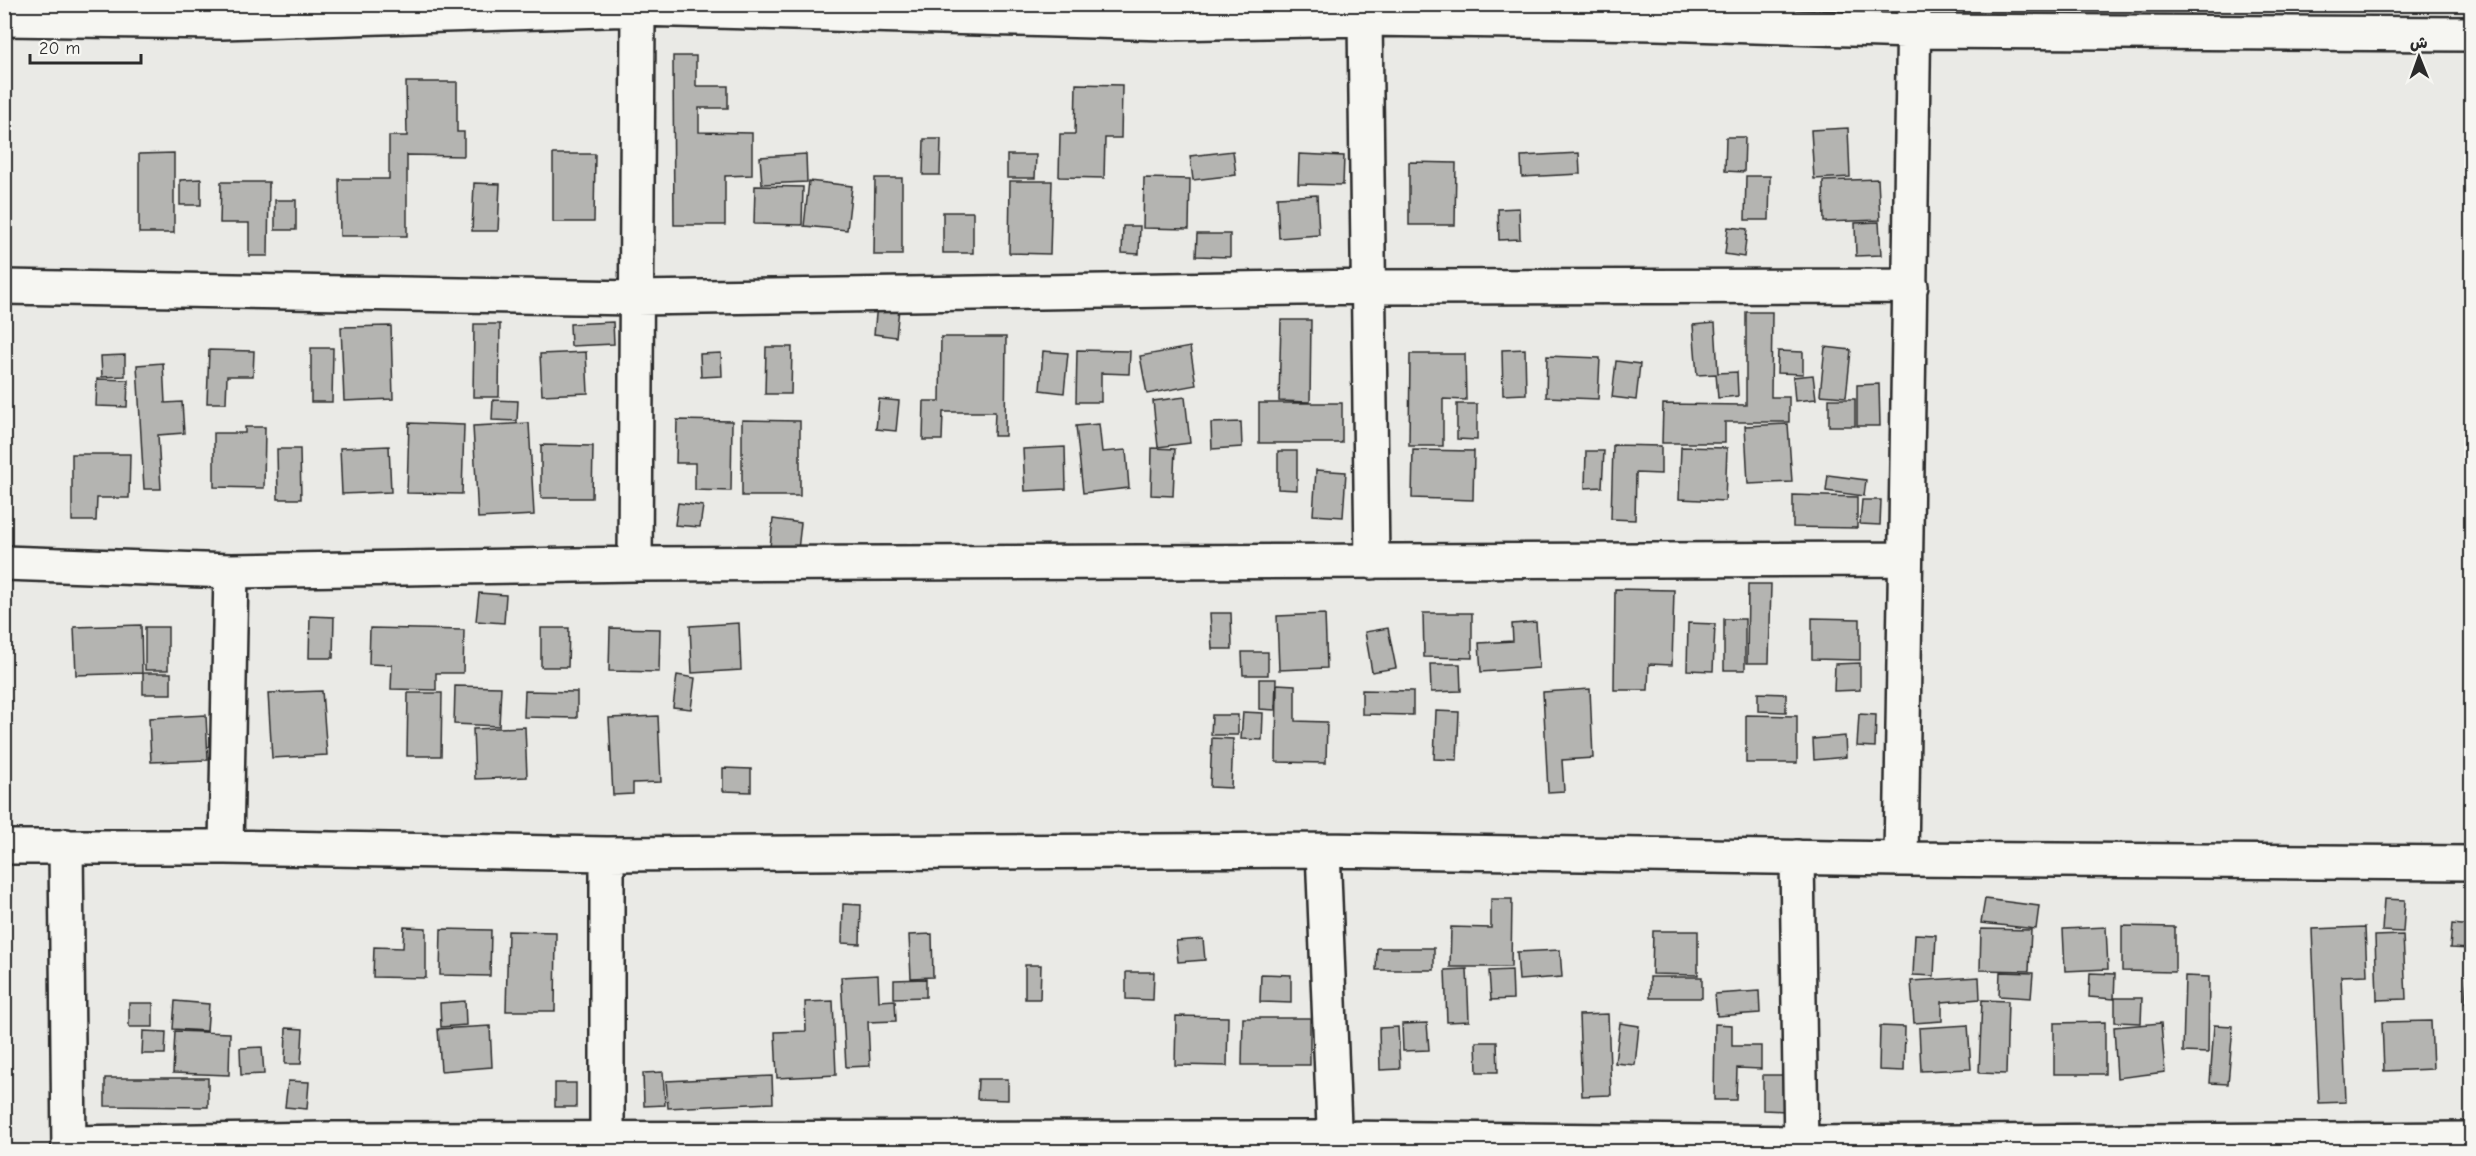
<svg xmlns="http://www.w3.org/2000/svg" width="2476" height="1156" font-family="'Comic Neue','Playpen Sans Arabic',sans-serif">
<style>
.building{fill:#b4b4b1;stroke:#2b2b2b;stroke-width:1.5}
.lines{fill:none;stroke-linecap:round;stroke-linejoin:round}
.street-casing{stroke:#2b2b2b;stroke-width:38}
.street{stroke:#f6f6f2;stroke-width:33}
</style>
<rect width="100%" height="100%" fill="#eaeae6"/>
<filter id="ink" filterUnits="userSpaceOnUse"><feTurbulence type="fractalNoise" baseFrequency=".0167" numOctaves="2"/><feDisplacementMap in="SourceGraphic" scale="12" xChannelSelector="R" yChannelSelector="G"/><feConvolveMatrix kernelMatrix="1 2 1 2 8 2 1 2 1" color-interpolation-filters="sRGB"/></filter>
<g filter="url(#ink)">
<path class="building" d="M673,56H696V86H728V108H699V132L752,133V175L725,176V225H674Z
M406,82H457V132H464V156L407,155V236H340L339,179H389V136H407Z
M1076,84L1122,85L1121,138H1105L1104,178L1059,177L1060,134H1075Z
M1848,128L1850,177L1814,179L1811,130Z
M1726,137H1745L1744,172L1725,171Z
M924,139H941L940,175H923Z
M1233,151L1236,175L1193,180L1190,156Z
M174,153V233H139V154Z
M1579,153L1580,174L1522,177L1521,156Z
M553,154H595L594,222H553Z
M806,154L807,182L762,184L760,157Z
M1299,154L1344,156L1343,185L1298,184Z
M1007,155H1036L1035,178H1007Z
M1409,162L1456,163L1455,225H1409Z
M1746,176H1770L1769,220H1745Z
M875,178H902V255H874Z
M1144,178L1190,179L1189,229L1143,228Z
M201,179V205H180V180Z
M1878,179L1880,220L1824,222L1823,181Z
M809,181L852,186L847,230L804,226Z
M1010,181H1052L1050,254L1009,253Z
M221,182H269L268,256H249V223H220Z
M474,183L500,184L498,231H472Z
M755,186L803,187L802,225L754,224Z
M1317,195L1319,235L1279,238L1277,197Z
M275,200H296V230H275Z
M1519,208L1520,239L1499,240L1498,209Z
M943,212H973V253H943Z
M1879,222L1881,255L1856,256L1855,223Z
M1123,226H1140L1139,254L1122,253Z
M1728,227L1747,229L1744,257L1725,254Z
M1197,234H1230V257L1196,256Z
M877,305L899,308L896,337L874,334Z
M1746,312H1772L1771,397H1789V422H1725V443H1662L1663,404L1746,405Z
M1281,320H1311L1310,402L1279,401Z
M613,322L614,344L571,346L570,324Z
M1715,323L1718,373L1737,372L1738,396L1718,398L1716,374L1697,375L1693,325Z
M474,324H500L499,397H473Z
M391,326L393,399L344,401L341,327Z
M941,337H1006L1005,436H994L995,412H943L942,440H923L924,401H940Z
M766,347H792L791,394H765Z
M1190,347L1196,385L1147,394L1140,356Z
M1825,347L1851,350L1846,397L1820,395Z
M311,348H333L332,402H311Z
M1525,349L1526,394L1503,395L1502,350Z
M209,350L254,351L253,376H227L226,403H207Z
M1077,350L1130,351L1129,374L1101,373V402H1076Z
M1043,351L1068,353L1064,393L1040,390Z
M1778,351L1803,352V374L1777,373Z
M586,352L588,393L542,395L540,354Z
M721,353L722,376L701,377L700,354Z
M1410,354H1465L1466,400L1443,399V446H1409Z
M125,355V376L102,377L101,356Z
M1547,356L1600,358L1598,399L1546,397Z
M1616,361L1640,364L1636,400L1612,397Z
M163,363L165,403L182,402L184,433L158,435L161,489H144L137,365Z
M1813,375L1816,399L1795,401L1793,377Z
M97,379L128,380L127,407L96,406Z
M1879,384L1880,426H1857V385Z
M1185,397L1190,443L1158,447L1153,401Z
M879,399L899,401L896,431L876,429Z
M1829,399H1855V426H1829Z
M493,400L518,401L517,421L492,420Z
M1259,403H1342V443H1259Z
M1457,404H1477V440L1457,439Z
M677,420L732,421L731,491L695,490V463H676Z
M742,420L800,421V496H742Z
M1241,422L1242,447L1212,449L1211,423Z
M409,423L464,425L462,494L407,493Z
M529,423L534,515L478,518L473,426Z
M1099,424L1102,452L1126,450L1129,488L1083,493L1076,426Z
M1788,424L1792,482L1748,484L1745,426Z
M245,427H265L264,488L214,487V433H245Z
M541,445L593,446L592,498H541Z
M1613,445L1661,446V474L1636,473L1635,520L1611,519Z
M389,446L391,492L342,494L340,448Z
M1065,447L1066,489L1025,491L1023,449Z
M1681,447L1727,448L1725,501L1679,499Z
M1152,448L1175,449L1173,496L1151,495Z
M277,449H300L301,499H278Z
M1413,450L1474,451L1473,500L1412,498Z
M1278,451H1297V490L1278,489Z
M1586,451H1604L1602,487L1585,488Z
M72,454H130L129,498H97L96,521H72Z
M1316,470L1346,472L1343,517L1313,515Z
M1828,475L1866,480L1864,496L1826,491Z
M1793,495L1857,497V528L1793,527Z
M1862,500H1881L1880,525L1860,524Z
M678,503L703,506L700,527L675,525Z
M773,519L801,523L798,550L770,547Z
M1748,584H1771L1769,663H1747Z
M1615,589L1674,590L1672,665L1649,664L1648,690H1614Z
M479,593L506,595L504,623L476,621Z
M1210,613H1231L1232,649H1212Z
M1423,613H1472V658L1424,657Z
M1325,614L1327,668L1279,670L1277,616Z
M310,616L334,617L333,658H309Z
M1812,618L1860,619V660L1812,659Z
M1724,619H1745V670H1724Z
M1536,622L1539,668L1481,672L1479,643L1513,641L1512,624Z
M739,623L741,670L692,673L690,626Z
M1688,623L1715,624L1713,671L1687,670Z
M141,625L142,673L76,675L74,627Z
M145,627H168V670H145Z
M370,628L464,630L463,673H436V690L391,689L392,665L369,664Z
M541,628H569L568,667H541Z
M610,628L660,629L659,672L609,671Z
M1388,628L1396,668L1372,672L1365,632Z
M1242,652H1268V675H1243Z
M1860,663V690L1834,691L1835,664Z
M1430,664H1460L1461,691L1431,692Z
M143,673H171V694H143Z
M677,675L695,678L691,709L673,707Z
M1259,679H1276L1275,710L1259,709Z
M1277,684L1295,685V721L1327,722L1326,763L1276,762Z
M455,686L501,687L499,726L454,724Z
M1590,689L1593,758L1562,760L1564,791L1548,792L1543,692Z
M1362,690L1413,691V715L1362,714Z
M322,691L327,755L272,758L268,693Z
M525,691L577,692V718L524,717Z
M408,693H442L441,756H407Z
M1758,693L1786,694V712L1758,711Z
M1436,711L1459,712L1457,760L1434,759Z
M1243,712L1263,713L1262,740L1241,739Z
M1859,714L1876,715L1875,747L1857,746Z
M206,715L208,760L151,762L149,718Z
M1212,715H1238V735H1211Z
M1746,715L1797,716V763H1746Z
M658,716L661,782L633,783V794L613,795L609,718Z
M525,727L527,777L475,779L473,729Z
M1845,736L1846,757L1814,760L1813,739Z
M1212,738L1233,739L1231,788L1210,787Z
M723,768L751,769V792L723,791Z
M1491,899H1512L1511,967H1450L1451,927L1491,928Z
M1985,899L2039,906L2036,929L1981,923Z
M2384,899L2405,900L2403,932L2382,931Z
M843,904L861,905L860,944L842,943Z
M2452,924L2472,926V949L2450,948Z
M2122,926L2175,927V972L2122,971Z
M404,927L426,928V978L373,977L374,947L403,948Z
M2106,927L2108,969L2065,971L2063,929Z
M2365,927L2367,975L2341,976L2346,1102L2319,1103L2312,929Z
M441,929L491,930L490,976L440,975Z
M1981,929L2031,930L2029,971L1980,970Z
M508,931L556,932L555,1011H506Z
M1653,931H1698V975L1652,974Z
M932,934L933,977L911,978L909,935Z
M1915,934L1936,935L1934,976L1913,975Z
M2403,935L2406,999L2377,1000L2375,936Z
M1203,939L1205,960L1178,962L1176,941Z
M1377,948H1434V970H1376Z
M1560,950L1562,977L1519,980L1517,952Z
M1025,965H1041L1040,999H1025Z
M1467,969L1469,1021L1447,1022L1445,970Z
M1512,970L1513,999L1491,1000L1489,971Z
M1126,972H1154L1153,1000L1126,999Z
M2000,972L2033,973L2031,998L1999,996Z
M2090,973L2115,974L2114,999L2089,997Z
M1261,974L1291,975V1003L1260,1002Z
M878,975L879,1001L895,1000L896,1021L868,1022L870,1066L846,1067L841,977Z
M2185,976L2209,977L2208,1053L2183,1052Z
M1650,977H1702V998H1650Z
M1979,977L1980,999L1942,1002V1021L1914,1023L1911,981Z
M2467,978H2472V1003H2465Z
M926,979V997L894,998V980Z
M1759,991L1760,1013L1717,1016L1715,994Z
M2115,998H2142L2141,1023L2115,1022Z
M1982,1000L2008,1001L2006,1074L1979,1073Z
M175,1001L209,1004L207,1031L173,1029Z
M465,1001L466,1025L441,1027L440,1003Z
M833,1001L836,1075L777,1078L775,1032L806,1031L805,1002Z
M129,1003H153V1027H129Z
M1608,1014L1611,1095L1582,1096L1579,1015Z
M1176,1016L1228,1017L1227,1066L1175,1065Z
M1243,1018H1310V1065H1242Z
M2431,1021L2433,1069L2384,1071L2382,1022Z
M2105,1022V1074H2054V1023Z
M2466,1022H2472V1072H2466Z
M1427,1023L1429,1050L1403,1051L1402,1024Z
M1620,1023L1639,1026L1635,1065L1615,1063Z
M2161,1023L2165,1072L2117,1078L2114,1027Z
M1715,1024L1732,1025V1046H1761V1069L1737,1068L1736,1100H1714Z
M1968,1025L1971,1069L1921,1071L1919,1028Z
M2214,1025L2233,1026L2228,1084L2210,1083Z
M490,1026L492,1067L441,1071L438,1029Z
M1880,1026L1905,1027L1904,1071L1879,1070Z
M1398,1027L1400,1069L1380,1070L1379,1028Z
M286,1028L303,1029L301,1064H285Z
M143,1031L166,1032L165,1054H142Z
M175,1031L230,1033L229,1075L173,1073Z
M1476,1042H1497L1498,1072H1477Z
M262,1047L264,1074L241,1075L240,1048Z
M663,1072L665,1105L644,1106L643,1073Z
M1763,1075H1787L1786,1111L1763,1110Z
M772,1076L773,1103L668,1108L666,1081Z
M105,1078H208V1107L105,1106Z
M978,1079H1008V1100L977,1099Z
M288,1081L309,1082L307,1109L285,1107Z
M555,1083H576V1107H555Z"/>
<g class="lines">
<g class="street-casing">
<path id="street" d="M4,19L221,22L638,9L1167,23L1365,19L1656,23L1913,31L2472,34
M1365,19L1372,562
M4,287L636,298L1370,287L1911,286
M4,563L231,571L635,564L1904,559
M635,564L638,9
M66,846L69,1152
M4,847H226L607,854L1323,850L1901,859L2472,863
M226,847L231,571
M1323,850L1335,1152
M1797,857L1801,1152
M1901,859L1914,4
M69,1143L327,1139L1335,1138L1801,1143L2472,1139
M607,1152V854"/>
</g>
<use href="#street" class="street"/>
</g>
</g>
<rect width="2476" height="1156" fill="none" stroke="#f6f6f2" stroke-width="24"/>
<rect x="12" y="12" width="2452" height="1132" fill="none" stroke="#2b2b2b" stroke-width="2" filter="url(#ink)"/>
<g transform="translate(2419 57) rotate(359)" stroke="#f6f6f2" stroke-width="4.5" paint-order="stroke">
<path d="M0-4.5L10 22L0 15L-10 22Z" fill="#2b2b2b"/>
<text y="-9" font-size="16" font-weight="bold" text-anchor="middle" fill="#2b2b2b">ش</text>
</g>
<path d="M30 54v9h111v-9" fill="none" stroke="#2b2b2b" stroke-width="3"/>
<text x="39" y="54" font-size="18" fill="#2b2b2b" stroke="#f6f6f2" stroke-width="4.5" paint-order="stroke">20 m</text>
</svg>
